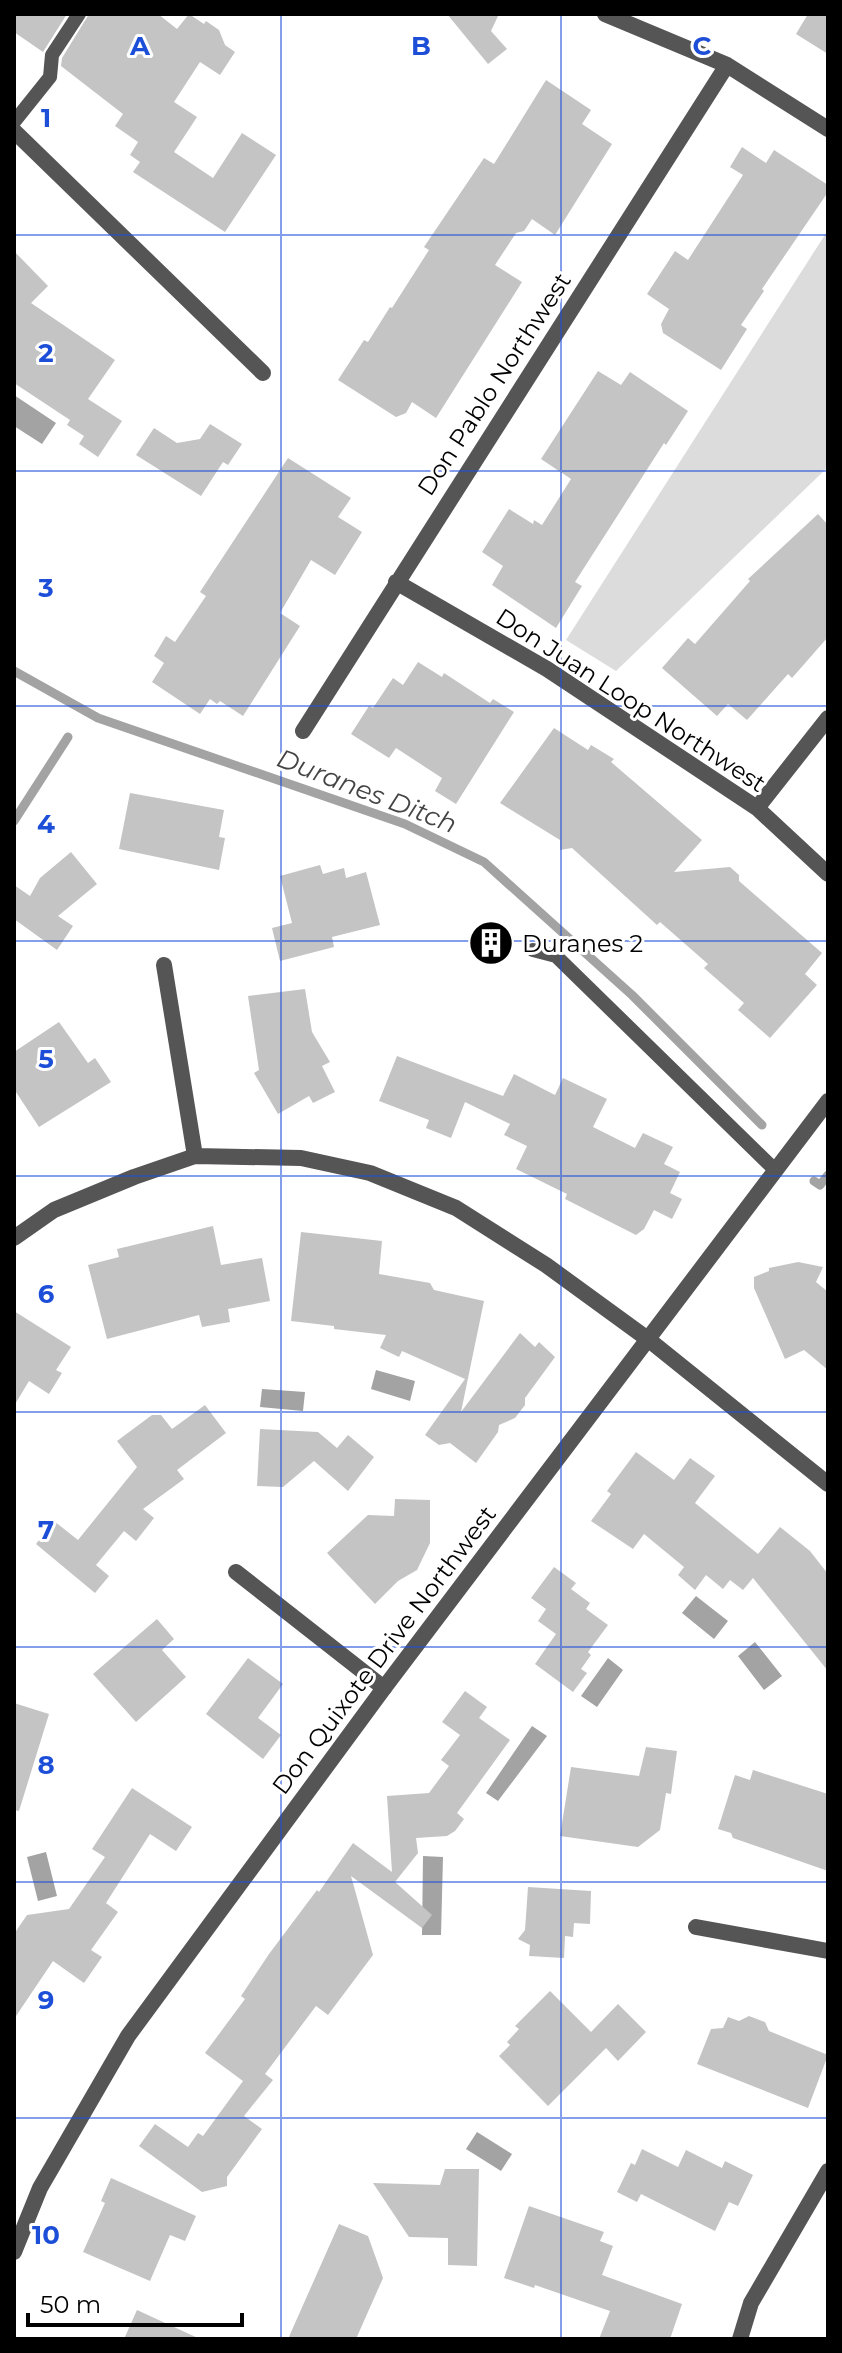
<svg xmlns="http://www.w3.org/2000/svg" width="842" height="2353" font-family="Montserrat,sans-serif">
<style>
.green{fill:#dcdcdc}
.water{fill:#a3a3a3}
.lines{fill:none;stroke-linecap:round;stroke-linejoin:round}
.stream{stroke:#a3a3a3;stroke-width:9}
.building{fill:#c4c4c4}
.service{stroke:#555;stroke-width:14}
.minor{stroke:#555;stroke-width:16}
.tertiary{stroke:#555;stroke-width:16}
.grid{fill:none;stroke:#1d4ed8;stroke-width:2;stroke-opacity:0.55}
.labels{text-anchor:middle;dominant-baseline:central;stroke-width:6;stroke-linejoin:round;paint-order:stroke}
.street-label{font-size:24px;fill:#000;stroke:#fff}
.poi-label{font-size:24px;fill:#000;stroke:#fff;text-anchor:start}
.water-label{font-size:26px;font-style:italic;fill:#444;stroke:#fff}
.grid-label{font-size:26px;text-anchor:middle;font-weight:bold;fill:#1d4ed8;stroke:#fff;stroke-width:6;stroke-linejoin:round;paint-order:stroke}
</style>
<rect width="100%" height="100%" fill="#fff"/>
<path class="green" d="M828,230V467L616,671L566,640Z"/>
<path class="water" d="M14,395L56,423L42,444L14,426Z
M376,1370L415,1381L410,1401L371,1389Z
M262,1389L305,1392L303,1411L260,1407Z
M696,1596L728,1621L714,1639L682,1613Z
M755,1642L782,1676L764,1690L738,1656Z
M608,1658L623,1670L597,1707L581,1696Z
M532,1726L547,1736L498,1801L486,1793Z
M46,1852L57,1896L38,1901L27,1857Z
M423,1856L443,1857L441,1935H422Z
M477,2132L512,2154L501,2171L466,2149Z"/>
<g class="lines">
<path class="stream" d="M14,671L98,718L405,824L484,862L632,995L762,1125
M14,821L68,737
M814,1181L820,1185L828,1175"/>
</g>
<path class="building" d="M14,14H67L43,52L14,32Z
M89,14H158L177,29L189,14L204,24L206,21L219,30L225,45L235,52L220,75L200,62L174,102L197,117L174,152L213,178L242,133L276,155L225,232L133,172L140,162L130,155L138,142L115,126L123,114L61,66L62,58Z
M447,14H499L491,31L507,49L488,64Z
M808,14H828V54L796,34Z
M546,80L591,110L582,124L612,144L555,235L532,219L524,231L516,233L495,265L522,282L436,418L412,402L406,413L396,417L338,380L364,340L368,342L390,307L392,308L429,250L424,247L484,158L494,164Z
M742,147L766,163L774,150L828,185V192L762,289L764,291L741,325L747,329L721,370L663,333L661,324L669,309L647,294L675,251L688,260L743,175L730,167Z
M14,251L48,286L31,303L115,360L88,399L122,421L98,457L79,444L84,436L67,425L70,420L14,383Z
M598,371L621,385L630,372L688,411L666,445L664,443L575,582L582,586L556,628L492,585L503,566L482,552L509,509L533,524L534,520L542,525L571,479L541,459Z
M210,424L242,444L228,465L223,462L201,496L136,455L154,428L177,443L200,439Z
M288,458L351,498L338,517L362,532L335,575L311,560L280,613L300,626L243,716L220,701L217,704L210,699L200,714L152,682L164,663L154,656L166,636L175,642L206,596L200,592Z
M818,514L828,525V637L792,678L788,674L747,720L728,704L717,716L662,668L688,638L695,644L750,581L748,579Z
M418,662L442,677L444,673L490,703L493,699L514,712L456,804L435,791L442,778L396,748L389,758L351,734L369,706L373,708L393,678L403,685Z
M554,728L588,750L591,745L614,759L611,762L702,840L674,872L730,867L739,875V881L822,953L805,974L817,985L770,1038L738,1010L744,1003L704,968L708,964L660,922L657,925L572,848L560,850V840L500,803Z
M130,793L224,810L219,837L225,838L219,870L119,849Z
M71,852L97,884L58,916L73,926L57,950L14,919V885L30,896L40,878Z
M320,865L323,874L344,868L346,878L366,872L380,925L332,937L334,947L280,961L272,928L292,923L280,876Z
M305,989L312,1032L330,1062L322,1066L335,1092L313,1103L309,1096L278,1114L254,1073L259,1070L248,996Z
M59,1022L88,1063L95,1058L111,1082L39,1127L14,1089V1052Z
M397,1056L503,1096L514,1074L555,1095L563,1078L607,1099L593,1127L635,1148L643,1133L673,1147L664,1164L680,1172L670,1193L682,1199L672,1219L654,1210L644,1229L636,1235L565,1199L567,1194L516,1169L527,1146L504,1135L510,1124L465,1102L451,1138L426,1128L429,1120L379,1101Z
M213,1226L221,1265L262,1258L270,1301L228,1309L230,1322L202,1327L199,1315L107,1339L88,1265L119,1257L117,1249Z
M301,1232L382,1241L379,1274L430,1283L434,1290L484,1301L461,1412L520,1333L535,1347L539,1342L555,1357L525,1398V1405L515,1418L499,1425L498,1432L476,1463L450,1443L439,1445L425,1435L465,1379L402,1351L399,1357L380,1348L386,1335L334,1329V1326L291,1321Z
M798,1262L823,1267L816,1282L828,1292V1370L804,1350L785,1359L754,1288V1277L769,1271V1268Z
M14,1311L71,1347L56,1370L62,1373L49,1394L29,1381L14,1406Z
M205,1405L226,1433L177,1470L184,1479L143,1509L154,1518L136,1541L124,1531L96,1565L109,1576L95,1593L36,1544L54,1521L78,1540L137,1467L117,1441L152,1415H161L172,1429Z
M260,1429L318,1432L337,1448L348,1435L374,1457L348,1491L314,1461L283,1487L257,1486Z
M636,1452L674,1480L690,1458L715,1476L695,1503L758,1554L780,1527L810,1551L828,1574V1671L753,1578L743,1590L730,1580L723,1589L706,1575L695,1590L678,1575L684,1567L644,1534L633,1549L591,1521L611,1494L607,1491Z
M395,1499L430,1500V1543L417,1570L398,1581L375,1604L327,1553L368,1515L394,1516Z
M554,1567L576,1583L571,1589L590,1603L586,1609L608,1625L588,1652L591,1655L581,1669L587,1673L573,1692L535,1664L556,1634L538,1621L546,1609L531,1598Z
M157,1619L174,1639L162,1650L186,1677L136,1722L93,1674Z
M248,1658L283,1684L258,1718L281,1735L263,1759L206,1714Z
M465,1691L487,1707L479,1718L510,1740L457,1813L464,1819L455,1831L447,1836L416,1838L418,1853L395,1882L432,1915L422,1928L351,1876L373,1955L328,2015L316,2006L265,2074L273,2080L244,2116L262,2129L227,2177V2186L202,2192L139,2146L155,2124L188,2147L198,2133L203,2136L243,2081L205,2053L245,1999L241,1996L269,1954L317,1890L319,1892L353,1843L392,1872L387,1796L429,1793L449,1766L441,1760L460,1735L442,1722Z
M14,1703L49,1714L19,1811L14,1810Z
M646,1747L677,1751L671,1794L666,1793L660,1830L638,1847L560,1836L571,1767L639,1776Z
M753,1770L828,1794V1871L733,1838L731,1833L718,1829L735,1775L750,1780Z
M132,1788L192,1827L176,1851L150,1834L106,1903L118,1912L91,1950L102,1957L84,1983L53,1961L14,2019V1934L27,1915L69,1909L105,1857L92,1849Z
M528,1887L591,1891L590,1924L574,1923L573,1937L565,1936L564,1958L529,1956L530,1945L518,1939L525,1930Z
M550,1991L591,2032L618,2004L646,2032L618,2061L606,2048L548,2106L499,2056L510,2045L507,2042L519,2029L515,2026Z
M749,2016L765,2022L769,2031L828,2055L808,2108L697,2064L711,2029L723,2028L728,2017L739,2021Z
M642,2149L678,2167L686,2150L722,2168L725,2161L753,2175L738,2206L729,2202L715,2231L641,2194L637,2202L617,2192L631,2163L635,2165Z
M445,2169H479L477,2266L448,2265V2238L409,2237L373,2183L440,2185Z
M111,2178L196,2216L185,2241L170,2235L150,2281L83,2252L105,2203L101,2201Z
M529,2206L604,2232L600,2241L613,2246L602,2275L682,2304L670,2339H599L610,2311L535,2285L534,2288L504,2278Z
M339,2224L368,2236L383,2278L356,2339H288Z
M137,2310L200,2339H124Z"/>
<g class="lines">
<path class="service" d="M14,122L50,77L52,55L79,14
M533,950L556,956L775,1170"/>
<path class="minor" d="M605,14L727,65L828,129
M14,131L263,373
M396,582L547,669L757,808L828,874
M303,731L727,65
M757,808L828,718
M164,965L195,1156
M14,1238L54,1210L134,1177L195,1156L301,1158L370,1173L456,1208L546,1265L649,1340L828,1484
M236,1572L384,1688
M696,1927L828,1951
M740,2339L751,2303L828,2171"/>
<path class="tertiary" d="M14,2252L40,2188L128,2036L384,1688L828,1101"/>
</g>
<path class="grid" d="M281,14V2339M561,14V2339M14,235H828M14,471H828M14,706H828M14,941H828M14,1176H828M14,1412H828M14,1647H828M14,1882H828M14,2118H828"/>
<defs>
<g id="building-disc" transform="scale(2.3)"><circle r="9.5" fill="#000" stroke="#fff"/><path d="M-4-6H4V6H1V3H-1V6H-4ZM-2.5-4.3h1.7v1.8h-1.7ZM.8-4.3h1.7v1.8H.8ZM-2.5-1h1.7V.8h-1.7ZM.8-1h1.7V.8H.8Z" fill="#fff"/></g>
</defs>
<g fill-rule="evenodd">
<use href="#building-disc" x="491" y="943"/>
</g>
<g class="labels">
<g class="street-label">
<text transform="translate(494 384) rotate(-57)">Don Pablo Northwest</text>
<text transform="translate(631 700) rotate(33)">Don Juan Loop Northwest</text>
<text transform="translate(384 1650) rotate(-53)">Don Quixote Drive Northwest</text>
</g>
<g class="poi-label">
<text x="522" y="943">Duranes 2</text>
</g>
<g class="water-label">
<text transform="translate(367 791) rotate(21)">Duranes Ditch</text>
</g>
</g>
<g class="grid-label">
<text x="140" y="55">A</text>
<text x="421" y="55">B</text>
<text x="702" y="55">C</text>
<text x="46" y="127">1</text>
<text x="46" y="362">2</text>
<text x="46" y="597">3</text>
<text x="46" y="833">4</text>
<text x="46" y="1068">5</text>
<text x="46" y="1303">6</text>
<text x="46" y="1539">7</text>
<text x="46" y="1774">8</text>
<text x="46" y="2009">9</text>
<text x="46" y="2244">10</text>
</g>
<rect width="842" height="2353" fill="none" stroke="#000000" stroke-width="32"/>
<path d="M28 2313v12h214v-12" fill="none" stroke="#000000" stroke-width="4"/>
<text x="40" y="2313" font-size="24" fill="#000000" stroke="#ffffff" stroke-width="6" paint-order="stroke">50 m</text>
</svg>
